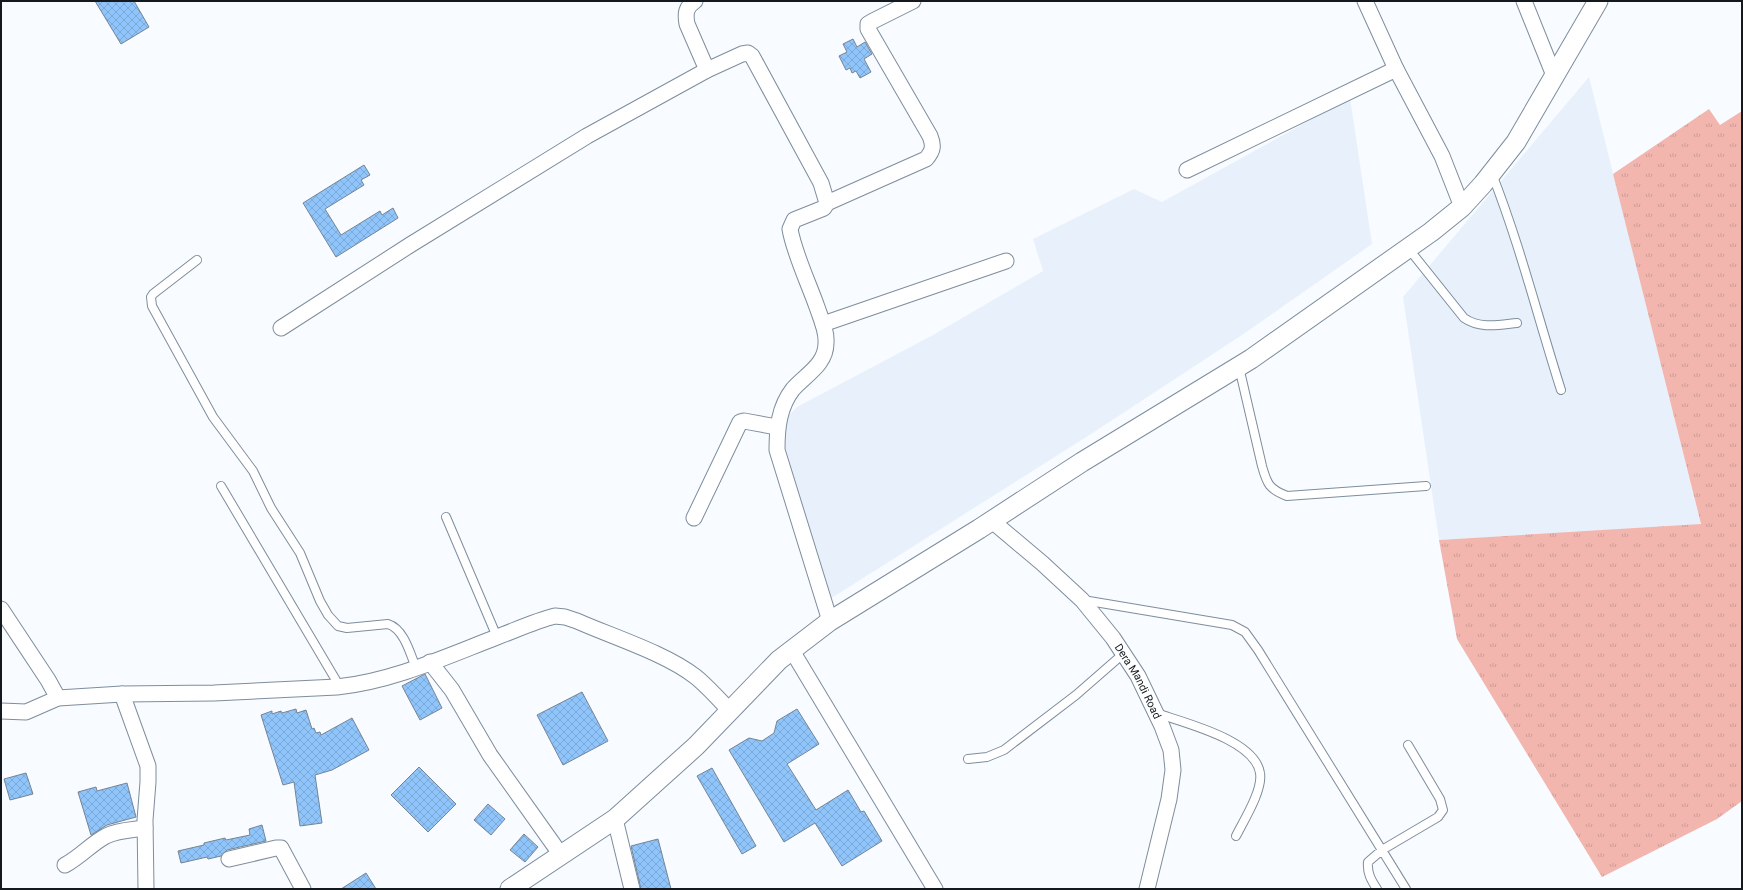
<svg xmlns="http://www.w3.org/2000/svg" width="1743" height="890" font-family="Roboto,sans-serif">
<style>
.built{fill:#e8f1fb}
.grass{fill:url(#grass-tufts)}
.building{fill:url(#building-cross-hatch);stroke:#758493}
.lines{fill:none;stroke-linecap:round;stroke-linejoin:round}
.service-casing{stroke:#7e8d9d;stroke-width:10}
.minor-casing{stroke:#7e8d9d;stroke-width:17}
.tertiary-casing{stroke:#7e8d9d;stroke-width:21}
.service{stroke:#fff;stroke-width:8}
.minor{stroke:#fff;stroke-width:15}
.tertiary{stroke:#fff;stroke-width:19}
.labels{text-anchor:middle;dominant-baseline:central;stroke-width:3.5;stroke-linejoin:round;paint-order:stroke}
.street-label{font-size:11px;fill:#13191f;stroke:#fff}
</style>
<defs>
<pattern id="grass-tufts" width="24" height="20" patternUnits="userSpaceOnUse"><rect width="24" height="20" fill="#f2b6ae"/><path d="M3 7l-1-3M5 7V3M7 7l1-3M15 17l-1-3M17 17v-4M19 17l1-3" fill="none" stroke="#cf9c95"/></pattern>
<pattern id="building-cross-hatch" width="8" height="8" patternUnits="userSpaceOnUse"><rect width="8" height="8" fill="#90c5fc"/><path d="M0 0l8 8M0 8l8-8" fill="none" stroke="#7ba9d8"/></pattern>
</defs>
<rect width="100%" height="100%" fill="#f8fbff"/>
<path class="built" d="M1589,77L1701,525L1439,540L1403,297Z
M1350,98L1372,244L1245,333L1091,434L830,599L781,440L784,420L797,407L933,335L1043,271L1033,239L1134,189L1162,202Z"/>
<path class="grass" d="M1709,109L1720,125L1742,111V801L1717,819L1602,877L1457,639L1439,540L1701,524L1613,174Z"/>
<path class="building" d="M95,1H134L149,27L121,44Z
M853,39L857,47L865,42L872,54L864,59L871,72L860,78L856,71L852,73L850,68L846,70L839,56L847,52L843,44Z
M364,165L370,175L361,180L364,185L325,209L341,235L380,211L382,215L393,208L398,218L336,257L303,203Z
M425,674L442,708L420,720L402,686Z
M582,692L608,741L563,765L537,715Z
M296,709L297,713L306,710L312,729L314,728L316,733L320,732L321,735L352,718L369,750L332,770L315,775L322,823L300,826L294,782L283,785L261,715L272,711V714L281,711L282,713Z
M797,709L819,744L787,764L816,810L848,790L861,812L864,811L882,841L842,866L815,823L784,842L729,750L749,738L762,741L774,733L777,721Z
M419,767L456,804L428,832L391,795Z
M712,768L756,846L742,854L697,776Z
M26,773L33,794L10,800L4,779Z
M127,783L136,817L107,825L91,835L78,792L96,787L97,791Z
M488,804L505,819L491,835L474,820Z
M262,825L266,841L227,850L221,856L208,859L207,857L181,863L178,851L204,845V843L225,838L226,840L250,835L249,829Z
M524,834L538,847L525,862L510,850Z
M658,839L671,889H641L631,846Z
M366,873L376,889H341Z"/>
<g class="lines">
<g class="service-casing">
<path id="service" d="M1492,174C1520,245 1538,318 1561,390
M1408,248L1464,318C1480,329 1498,325 1517,323
M197,260L153,294L151,297L152,306L213,417L253,471L271,508L300,553L320,601L328,615L338,626L347,628L388,624C404,629 410,653 416,668
M1239,367L1262,466C1267,484 1269,489 1287,496L1426,486
M221,486L340,687
M446,517L497,637
M1083,600L1232,625L1245,632L1258,650L1406,889
M1156,713C1185,723 1255,740 1260,773C1263,790 1244,820 1236,836
M968,759L987,757L1004,750L1076,695L1123,654
M1377,889C1371,880 1367,873 1368,862L1382,850L1438,817L1443,810L1440,799L1408,745"/>
</g>
<g class="minor-casing">
<g id="minor">
<path d="M695,1C686,7 685,13 687,24L707,70"/>
<path d="M1365,1L1396,69L1442,156L1462,207"/>
<path d="M1524,1L1555,78"/>
<path d="M1187,170L1396,69"/>
<path d="M827,203L926,159C933,151 934,146 930,136L868,29V24L873,21L913,1"/>
<path d="M823,324L1006,261"/>
<path d="M281,328L410,245L587,136L707,70L742,54L748,53L752,56L821,183L827,203L824,208L794,220L790,229C794,253 809,284 817,307C821,319 827,331 826,343C826,365 805,375 793,389C779,407 777,428 777,450L830,621"/>
<path d="M694,518L740,422L744,421L777,427"/>
<path id="s1" d="M992,521L1042,563L1082,600L1113,638L1138,676L1162,726L1171,750L1173,770L1169,799L1147,889"/>
<path d="M1,609L48,680L58,698"/>
<path d="M791,649L935,889"/>
<path d="M430,662L452,690L490,755L561,855"/>
<path d="M122,694L148,766V782L145,820L146,889"/>
<path d="M1,711L26,712L58,698L122,694L214,693L337,687C393,681 445,657 497,637C516,630 535,621 555,616L565,617L577,621C613,637 665,653 696,677C708,687 719,699 730,711"/>
<path d="M615,819L632,889"/>
<path d="M229,859L276,848H281L303,889"/>
<path d="M65,865C80,857 91,844 106,836C118,830 132,830 145,828"/>
</g>
</g>
<g class="tertiary-casing">
<path id="tertiary" d="M510,889L615,819L696,746L779,660L830,621L979,529L1082,462L1251,359L1431,232L1462,207L1483,184L1516,142L1598,1"/>
</g>
<use href="#service" class="service"/>
<use href="#minor" class="minor"/>
<use href="#tertiary" class="tertiary"/>
</g>
<g class="labels">
<g class="street-label">
<text stroke="none"><textPath href="#s1" startOffset="219">Dera Mandi Road</textPath></text>
</g>
</g>
<rect width="1743" height="890" fill="none" stroke="#13191f" stroke-width="4"/>
</svg>
